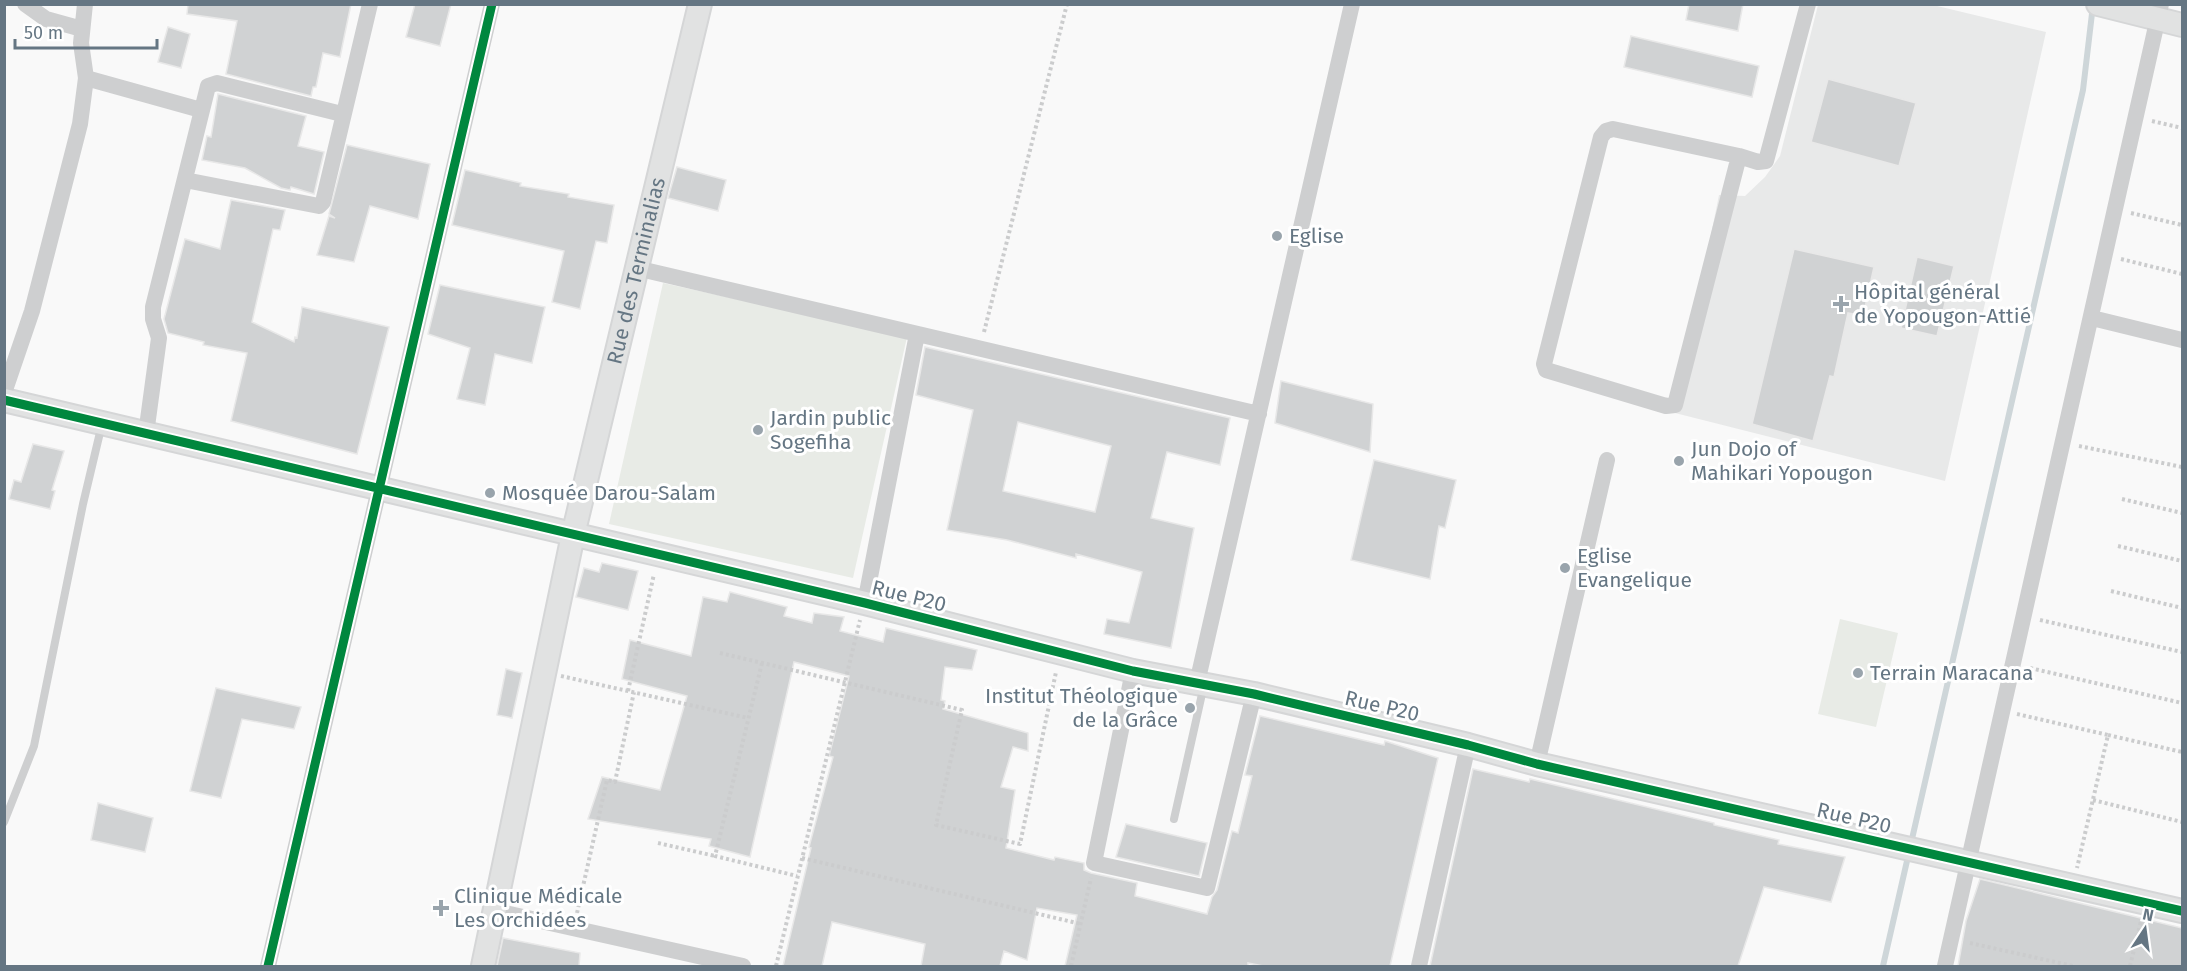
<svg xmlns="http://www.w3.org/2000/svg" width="2187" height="971" font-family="'Fira Sans',sans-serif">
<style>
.built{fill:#e8e9e9}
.green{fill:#e8ebe6}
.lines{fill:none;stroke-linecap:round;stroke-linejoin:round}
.stream{stroke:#ced6d9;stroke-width:6}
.building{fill:#d0d2d3;stroke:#e8e8e8;stroke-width:1.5;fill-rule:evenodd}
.secondary-casing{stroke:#d5d6d7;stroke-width:26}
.path{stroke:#cbcccd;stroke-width:4;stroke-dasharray:3 3;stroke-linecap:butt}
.lane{stroke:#cecfd0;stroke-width:8}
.street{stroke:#cecfd0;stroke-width:16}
.secondary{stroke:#e1e2e2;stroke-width:22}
.cycleway-casing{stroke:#fff;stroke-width:13}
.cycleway{stroke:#00873e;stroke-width:9}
.poi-dot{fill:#99a4ac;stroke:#fff;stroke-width:2}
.labels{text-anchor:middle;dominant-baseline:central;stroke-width:6;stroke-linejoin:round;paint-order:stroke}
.poi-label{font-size:21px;fill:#657683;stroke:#fff;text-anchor:start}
.street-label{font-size:21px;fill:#657683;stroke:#fff}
</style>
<rect width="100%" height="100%" fill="#f9f9f9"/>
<path class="built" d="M1818,5H1933L2046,32L1945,481L1675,413L1719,195L1745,196L1765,177L1780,156Z"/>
<path class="green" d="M663,283L907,337L853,578L609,524Z
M1840,619L1898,633L1876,727L1818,714Z"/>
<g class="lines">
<path class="stream" d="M1883,966L2083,90L2093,5"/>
</g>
<path class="building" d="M188,4H351L340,57L323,53L316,87H313L311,96L226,74L237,21L187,14Z
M415,4H451L440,46L406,37Z
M1689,4H1743L1738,31L1686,20Z
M168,27L190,34L181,68L158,62Z
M1631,36L1759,66L1752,97L1624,67Z
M1828,79L1916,103L1899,166L1811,142Z
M218,94L306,116L298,146L324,152L314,194L291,187L290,190L281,188L245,168L202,160L207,136L211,137Z
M347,145L430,164L418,219L370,206L354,262L317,255L329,216L335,218L329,214Z
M677,167L726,180L718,211L668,198Z
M465,170L521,183L520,186L569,194L568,197L614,205L607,243L596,241L580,309L552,302L564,251L452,225Z
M231,200L285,210L280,230L273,229L252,322L294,342L295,337L297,338L302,307L389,327L357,454L231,421L247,353L203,345L204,342L168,333L164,319L185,239L220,249Z
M1794,249L1874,267L1863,316L1848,313L1834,377L1830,376L1813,441L1752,424Z
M1917,257L1954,266L1937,336L1901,328Z
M440,285L545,307L532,363L495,354L485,405L457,399L470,348L428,334Z
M925,347L1230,418L1220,465L1167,452L1151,518L1194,528L1171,648L1104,634L1107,619L1129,623L1142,572L1076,554V558L1007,540L947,530L973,410L916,395ZM1018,422L1111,446L1095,512L1003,491Z
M1281,381L1373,404L1370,452L1275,423Z
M33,444L64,451L52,490L55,491L50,509L9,499L14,480L21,482Z
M1374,460L1456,480L1445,528L1439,526L1430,579L1351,560Z
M602,563L638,571L628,610L576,597L584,568L599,572Z
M730,592L787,607L784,616L812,623L814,613L844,617L840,631L883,642L886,628L977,650L972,670L945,667L941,700L945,701L943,709L1028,733V751L1013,747L1001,787L1015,790L1006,848L1054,860L1055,857L1084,863V870L1091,873L1137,883L1135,896L1207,914L1212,897L1217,890L1232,831L1238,833L1252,776L1245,775L1260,716L1384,745L1385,741L1438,758L1390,966H1263L1248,963V966H1065L1077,915L1037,908L1027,960L1004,951L1000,966H921L925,944L832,922L822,966H783L811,848L809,847L833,757L829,756L849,676L794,662L750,857L709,846L711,839L588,819L602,777L660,790L687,696L622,679L630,640L691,656L703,597L727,602Z
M506,669L522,673L512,718L497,715Z
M216,688L301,707L294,729L242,719L221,798L190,791Z
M1473,769L1529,782L1530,779L1714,823V825L1779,840L1778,844L1845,857L1831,902L1764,887L1738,966H1430Z
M98,803L153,818L145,852L91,840Z
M1126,824L1207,843L1199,876L1116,857Z
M1980,879L2182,928V966H1958L1966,921Z
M503,938L580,953L579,966H497Z"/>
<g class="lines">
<g class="secondary-casing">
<g id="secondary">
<path d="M2098,4L2182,25"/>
<path d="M4,400L865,603L1133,671L1254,694L1468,745L1537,764L2182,911"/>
<path id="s1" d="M483,966L573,535L700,4"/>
</g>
</g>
<path class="path" d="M2152,121L2182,128
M2131,213L2182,225
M2121,259L2182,274
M984,332L1067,4
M2079,446L2182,467
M2122,499L2182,513
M2118,546L2182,561
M2111,591L2182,608
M2040,620L2182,652
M720,653L962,710L936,825L1020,844L1056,672
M762,663L715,856L797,876
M2030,668L2182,703
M561,676L748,718
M628,691L654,574
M2017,714L2108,735L2077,868
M2108,735L2182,752
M2093,800L2182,822
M658,843L715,856
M802,858L1081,924
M577,913L607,780L615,782L634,692
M1970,943L2073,966
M776,966L860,620
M1071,966L1091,878
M2130,966L2141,921"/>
<path class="lane" d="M1174,819L1204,685
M4,822L34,746L83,504L102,424"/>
<path class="street" d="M25,4L46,19L82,29
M86,78L201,110
M1739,156L1675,405L1666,406L1546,370L1544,364L1601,137L1606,131L1613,129L1739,156L1758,162L1766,161L1808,4
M185,180L319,206L323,202L370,4
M636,268L1259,414
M2092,318L2182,340
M4,393L32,311L80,124L86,78L81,43L85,4
M146,434L159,338L153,319V307L208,86L217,83L342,114
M865,603L917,334
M1133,671L1094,863L1207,888L1254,694
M1197,683L1352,4
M1537,764L1607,460
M496,911L743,966
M268,966L492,4
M1419,966L1468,745
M1945,966L2161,4"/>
<use href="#secondary" class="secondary"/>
<g class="cycleway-casing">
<path id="cycleway" d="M4,400L865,603L1133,671L1254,694L1468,745L1537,764L2182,911
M268,966L492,4"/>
</g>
<use href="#cycleway" class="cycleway"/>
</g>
<g class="poi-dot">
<circle cx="1277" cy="236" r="6"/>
<path d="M1838 295h6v6h6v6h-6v6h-6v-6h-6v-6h6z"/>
<circle cx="758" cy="430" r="6"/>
<circle cx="1679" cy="461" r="6"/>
<circle cx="490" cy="493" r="6"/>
<circle cx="1565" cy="568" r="6"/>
<circle cx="1858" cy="673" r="6"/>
<circle cx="1190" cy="708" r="6"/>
<path d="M438 899h6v6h6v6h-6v6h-6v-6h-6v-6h6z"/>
</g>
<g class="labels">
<g class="poi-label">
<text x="1289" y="236">Eglise</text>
<text x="1854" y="292">Hôpital général<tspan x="1854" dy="24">de Yopougon-Attié</tspan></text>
<text x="770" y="418">Jardin public<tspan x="770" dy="24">Sogefiha</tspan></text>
<text x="1691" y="449">Jun Dojo of<tspan x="1691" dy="24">Mahikari Yopougon</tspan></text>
<text x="502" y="493">Mosquée Darou-Salam</text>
<text x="1577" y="556">Eglise<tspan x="1577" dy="24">Evangelique</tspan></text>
<text x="1870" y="673">Terrain Maracana</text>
<text x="1178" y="696" text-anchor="end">Institut Théologique<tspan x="1178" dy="24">de la Grâce</tspan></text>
<text x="454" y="896">Clinique Médicale<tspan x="454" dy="24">Les Orchidées</tspan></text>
</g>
<g class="street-label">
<text stroke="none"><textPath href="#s1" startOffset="712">Rue des Terminalias</textPath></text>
<text transform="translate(909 596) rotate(14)">Rue P20</text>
<text transform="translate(1382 706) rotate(13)">Rue P20</text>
<text transform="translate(1854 818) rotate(13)">Rue P20</text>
</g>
</g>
<rect width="2187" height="971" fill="none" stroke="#657683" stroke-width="12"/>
<g transform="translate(2145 929) rotate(13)" stroke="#ffffff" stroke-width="4.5" paint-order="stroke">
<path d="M0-4.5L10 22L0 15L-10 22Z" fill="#657683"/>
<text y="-9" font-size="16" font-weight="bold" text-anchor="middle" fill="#657683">N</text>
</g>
<path d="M15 39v9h142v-9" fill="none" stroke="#657683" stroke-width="3"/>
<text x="24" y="39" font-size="18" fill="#657683" stroke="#ffffff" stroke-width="4.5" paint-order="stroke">50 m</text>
</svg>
